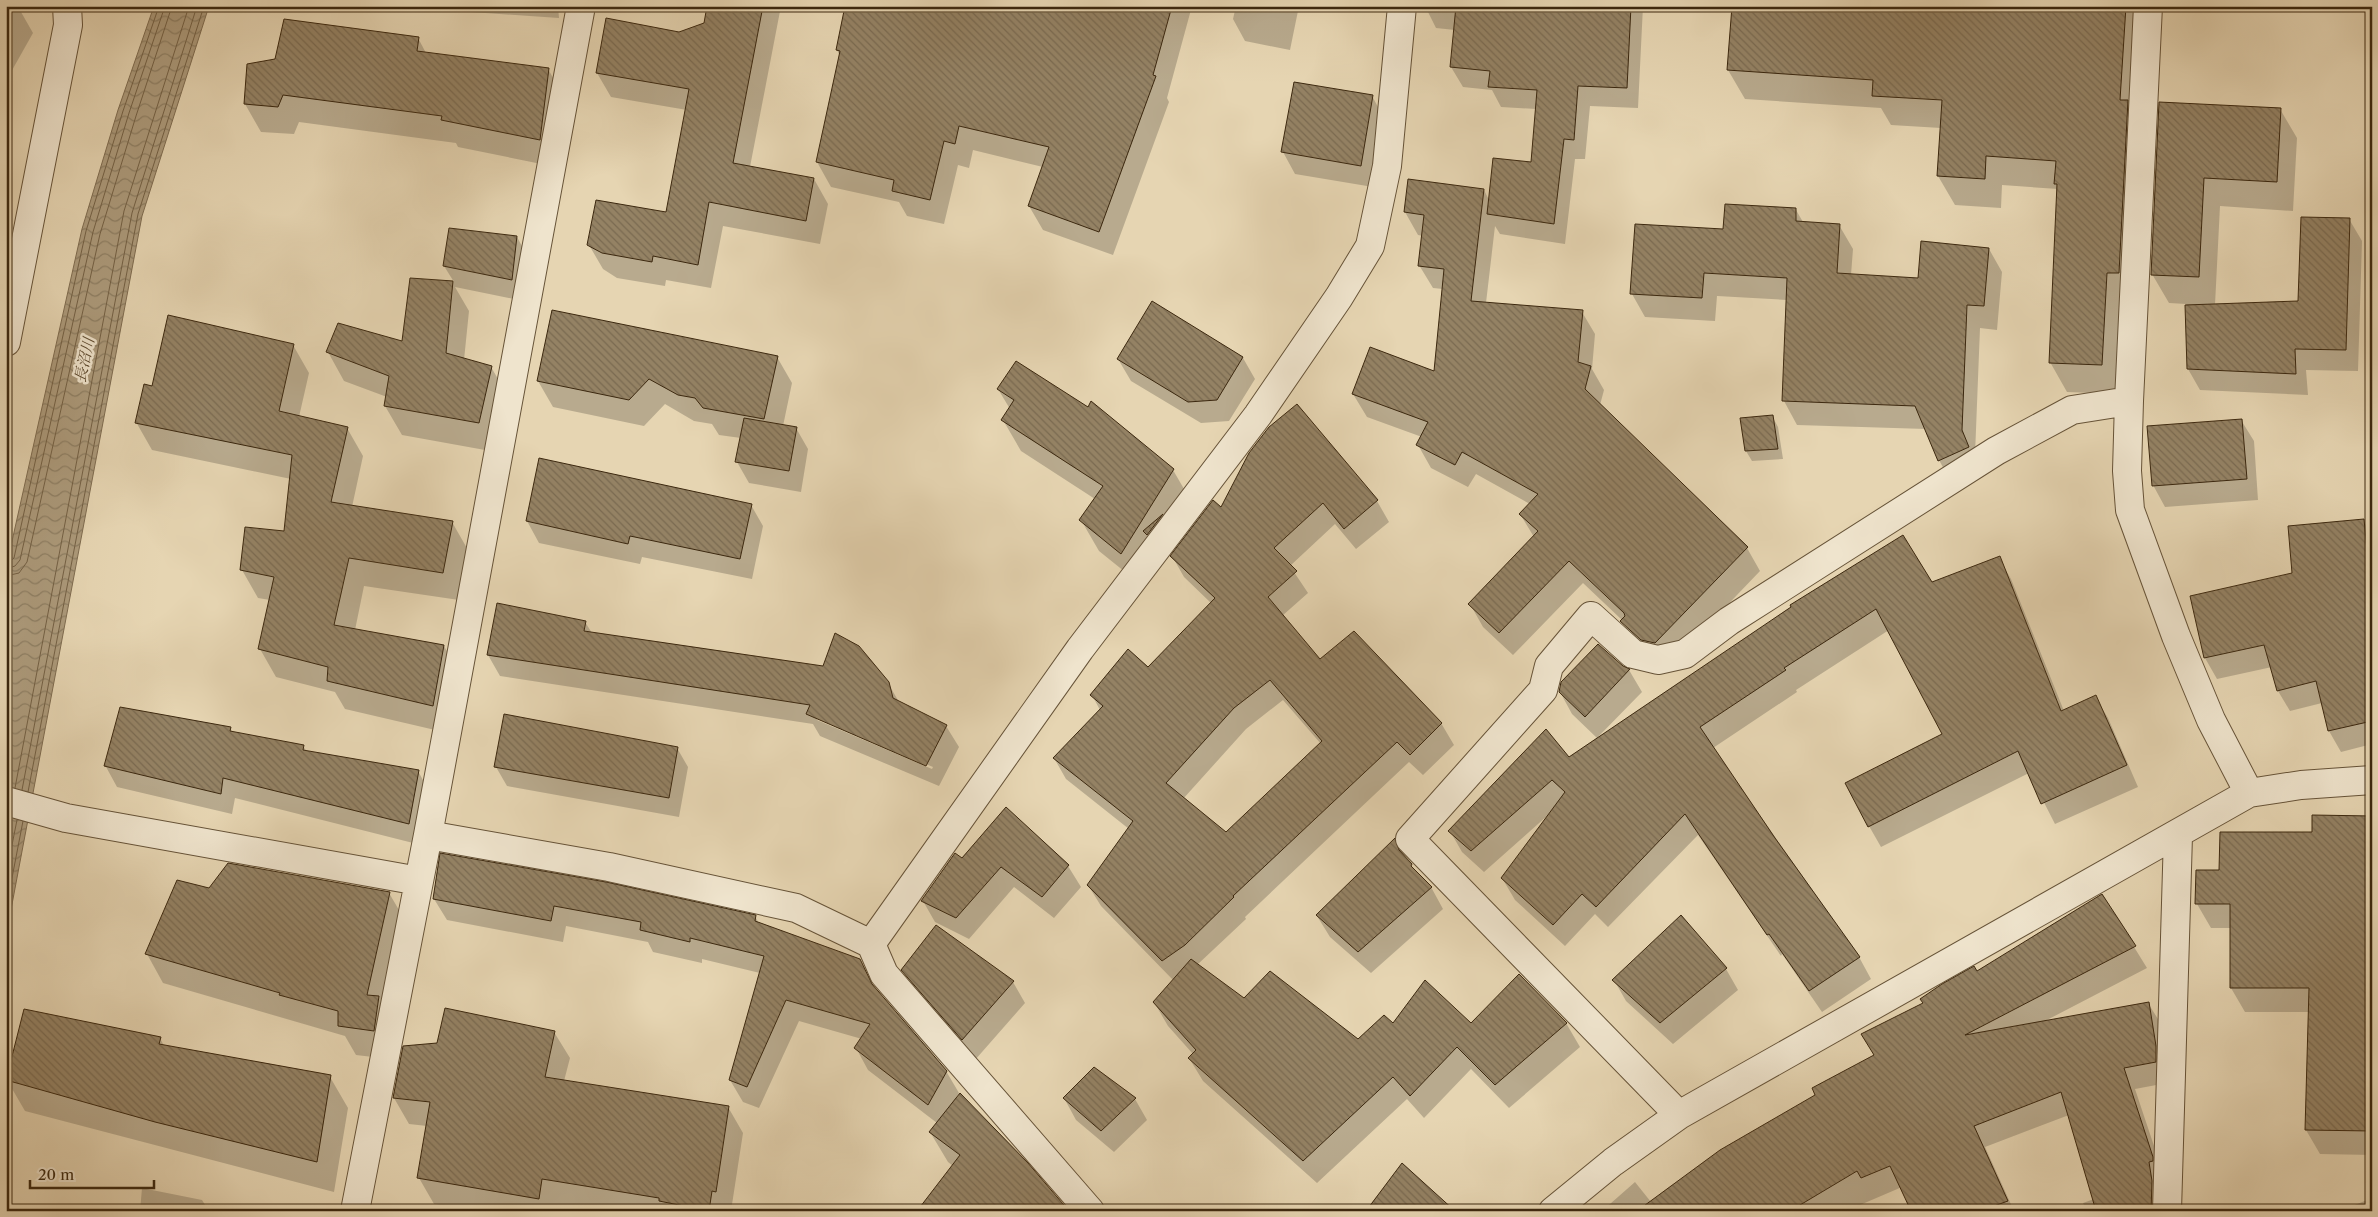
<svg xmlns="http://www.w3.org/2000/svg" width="2378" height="1217" font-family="'Libre Caslon Text','Noto Serif JP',serif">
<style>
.water{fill:url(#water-waves);stroke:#7f6c50}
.shadow{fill:#0003;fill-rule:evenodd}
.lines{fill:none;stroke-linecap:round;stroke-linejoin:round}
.shore{stroke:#746145;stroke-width:1}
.building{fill:url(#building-back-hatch);stroke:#3c280f;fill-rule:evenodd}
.minor-casing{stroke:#665338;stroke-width:30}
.minor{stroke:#efe4cd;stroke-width:28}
.labels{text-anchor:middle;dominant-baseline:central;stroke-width:5;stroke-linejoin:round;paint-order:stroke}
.water-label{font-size:15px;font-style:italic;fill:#5e4a2f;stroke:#efe4cd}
</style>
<defs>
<pattern id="water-waves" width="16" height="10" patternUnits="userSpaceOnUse" patternTransform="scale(1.25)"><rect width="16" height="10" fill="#ac9a7b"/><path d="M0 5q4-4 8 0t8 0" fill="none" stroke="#8d7e63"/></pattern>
<pattern id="building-back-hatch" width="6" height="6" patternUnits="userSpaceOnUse" patternTransform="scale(1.25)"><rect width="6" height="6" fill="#948264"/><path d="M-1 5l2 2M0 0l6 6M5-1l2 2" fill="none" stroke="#7a6a51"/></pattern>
</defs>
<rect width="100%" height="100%" fill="#e6d5b2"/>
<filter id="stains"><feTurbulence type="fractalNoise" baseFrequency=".004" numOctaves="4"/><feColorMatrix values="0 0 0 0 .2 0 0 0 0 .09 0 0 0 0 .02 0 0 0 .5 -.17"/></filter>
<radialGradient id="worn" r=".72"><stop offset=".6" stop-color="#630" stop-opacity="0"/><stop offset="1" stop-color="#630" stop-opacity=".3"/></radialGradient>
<path class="water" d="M154,6H209L142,216L6,936V568L82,229L118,110Z"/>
<path class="shadow" d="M6,6H11L21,12L33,33L6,81Z
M467,6H558L559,18L471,12Z
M708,6H781L750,167L814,179L828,204L820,244L723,226L711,288L666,280L665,286L617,278L603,269L589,245L667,214L687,110L611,97L597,73L679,33L705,24Z
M847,6H1192L1167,98L1169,102L1113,255L1043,230L1029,206L1043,167L973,150L969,168L958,165L944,224L907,216L899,202L831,187L817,162L840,56L837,50Z
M1236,6H1299L1290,50L1245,41L1233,19Z
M1425,6H1643L1638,108L1590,106L1585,159H1575L1565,244L1500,234L1495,226L1486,303L1582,312L1595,334L1592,369L1604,390L1600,405L1747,548L1760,571L1669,666L1635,644L1622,620L1583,583L1513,655L1483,627L1470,604L1534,537L1520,514L1530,504L1476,474L1468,487L1431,468L1418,445L1422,437L1367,417L1353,394L1435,373L1443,289L1433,288L1419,265L1423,236L1418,235L1405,212L1409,181L1484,190L1489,200L1532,164L1536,109L1501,107L1492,90L1463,87L1451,67L1455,30L1436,28Z
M2003,6H2143L2118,394L2067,392L2050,362L2058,189L2002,185L2001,208L1955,205L1938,176L1941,128L1891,125L1881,108L1745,99L1728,70Z
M418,38L426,53L548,69L564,97L556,167L458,147L456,143L299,122L294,134L261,132L245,104Z
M1372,96L1384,118L1373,187L1295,174L1283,152Z
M2160,103L2280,109L2297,138L2293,211L2220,206L2215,305L2299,302L2349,219L2362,241L2358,371L2306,370L2308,395L2200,390L2188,369L2186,304L2169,303L2152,274Z
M1796,210L1803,222L1839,225L1853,249L1851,275L1919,280L1989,249L2002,272L1997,330L1980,328L1975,455L1952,484L1939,460L1926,429L1797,425L1784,401L1787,300L1717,296L1715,321L1645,317L1632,294L1724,231Z
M517,237L529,259L524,301L455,287L469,311L464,360L491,367L508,396L496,452L402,435L385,406L387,397L344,381L328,352L404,343L411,280L454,282L444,266Z
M293,345L309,373L299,417L347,428L363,456L352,507L452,522L468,550L459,600L364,586L355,630L444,646L460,674L448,733L345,709L335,692L276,677L260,649L270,600L258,598L242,570L286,533L291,479L152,450L136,422L153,388Z
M777,357L792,383L783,426L796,428L808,449L801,492L749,483L737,462L741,438L719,435L712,424L694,421L665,404L644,426L553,407L538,381Z
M1243,358L1255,379L1229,421L1201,423L1131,381L1118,359Z
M998,389L1173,470L1191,501L1140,584L1099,551L1081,520L1095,499L1021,451L1003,420L1010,409Z
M1297,405L1377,501L1389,522L1356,549L1335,524L1290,566L1308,593L1282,616L1320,660L1441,723L1454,745L1423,775L1409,762L1245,917L1246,919L1197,965L1244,999L1358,1041L1393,1025L1566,1023L1580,1047L1509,1108L1471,1069L1424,1118L1407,1099L1317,1183L1203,1081L1189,1058L1193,1054L1168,1026L1154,1002L1174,981L1101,906L1088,885L1129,829L1066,779L1054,758L1100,710L1092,695L1148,669L1211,603L1184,577L1172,556L1221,509ZM1283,700L1321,744L1226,834L1183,799L1246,729Z
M1772,416L1778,427L1783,459L1752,461L1746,451Z
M2241,420L2254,441L2258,500L2165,507L2153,485Z
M751,505L763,526L752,579L642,557L640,564L539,543L527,521Z
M2363,520L2372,536V744L2341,752L2329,731L2322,703L2290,711L2278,691L2272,667L2217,679L2205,658L2192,597L2294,574Z
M1999,558L2011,579L2064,711L2095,697L2108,718L2138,787L2055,824L2029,773L1881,847L1869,826L1944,734L1889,630L1796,690L1797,692L1713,748L1859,957L1871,979L1822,1012L1782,954L1781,956L1698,835L1608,927L1595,914L1565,946L1515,900L1502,878L1547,816L1484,872L1462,852L1450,831L1569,759L1793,607L1932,584Z
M585,622L592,633L888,683L899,702L946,726L959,747L939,786L820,736L813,724L500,676L488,655ZM817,718L933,767L932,769L817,720Z
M1622,667L1629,670L1642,692L1597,738L1572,714L1560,692Z
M230,728L233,733L303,746L307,752L418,771L430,793L421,845L235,798L232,814L117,787L105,765Z
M677,748L688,767L679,817L507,786L496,767Z
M1006,808L1068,866L1081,887L1054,918L1014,887L969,939L935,922L923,901Z
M2372,817V1155L2320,1154L2306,1130L2310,1012H2245L2231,988V928H2211L2197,904L2221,871L2313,833Z
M1395,840L1416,873L1431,887L1443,909L1371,973L1330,937L1317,916Z
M210,890L389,893L406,922L390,1059L356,1055L345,1036L163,983L147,954Z
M2102,895L2147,968L2045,1021L2148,1003L2161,1024L2167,1083L2135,1089L2165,1179L2164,1211H2087L2083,1203L2094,1199L2069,1115L1985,1147L2014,1211H1912L1902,1187L1846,1211H1602L1635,1182L1651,1202L1875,1056L1924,1004Z
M434,899L755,916L759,924L859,960L876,991L946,1071L959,1093L955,1099L1027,1164L953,1166L948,1162L930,1132L937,1123L868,1070L856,1048L862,1039L799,1021L759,1108L743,1102L730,1080L760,973L702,959V963L653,952L648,942L566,926L563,942L447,920Z
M1726,969L1738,990L1673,1044L1626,1001L1614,980Z
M903,970L1013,982L1025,1003L975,1060L915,991Z
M554,1032L570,1058L564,1081L728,1107L743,1133L731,1211H593L556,1205L555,1211H473L434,1204L419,1178L427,1126L409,1124L394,1098Z
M160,1038L164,1046L330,1077L348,1108L334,1192L25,1111L7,1080Z
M1064,1098L1135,1099L1147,1120L1114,1152L1076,1120Z
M1402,1165L1453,1211H1365Z
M142,1188L202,1200L209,1211H140Z
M2372,1198V1211H2340Z"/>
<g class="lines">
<path class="shore" d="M6,562L11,561L14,558L86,231L123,111L159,6
M6,569L15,566L20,560L93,232L129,113L165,6
M6,576L19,573L27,562L100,234L136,116L172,6
M15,788L124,211L189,6
M22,790L132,213L197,6
M28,792L138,214L204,6
M6,875L17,820
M6,909L23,821"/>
</g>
<path class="building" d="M707,6H763L733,163L814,178L806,221L709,202L698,265L653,256L652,262L602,253L587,245L596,200L666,212L689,89L596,73L606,18L679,32L704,23Z
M845,6H1172L1153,75L1156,76L1099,232L1028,206L1049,147L959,126L955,144L944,141L930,200L892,191L894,180L816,162L840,51L836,50Z
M1456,6H1631L1627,88L1578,86L1574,140L1564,139L1554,224L1487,214L1493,158L1531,162L1537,90L1488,87L1490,71L1450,67Z
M1732,6H2126L2120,100H2128L2119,273H2107L2102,365L2049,363L2057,184H2054L2056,161L1986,156L1985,179L1937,176L1942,100L1872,96L1873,80L1727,70Z
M284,19L419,37L417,51L549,68L540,140L441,120L442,116L283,95L278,107L244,104L247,64L275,59Z
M1294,82L1373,95L1361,166L1281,152Z
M2159,102L2281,108L2277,182L2204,178L2199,277L2151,275Z
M1408,179L1484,189L1471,301L1583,310L1578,362L1591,366L1585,389L1748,547L1655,643L1641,640L1620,621L1625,616L1624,613L1569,561L1499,633L1468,604L1538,531L1519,514L1538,494L1462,452L1455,465L1416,445L1428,422L1352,394L1370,347L1434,371L1444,269L1418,266L1424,215L1404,212Z
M1725,204L1796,208V221L1840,224L1837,273L1918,278L1921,241L1989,248L1984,306L1967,305L1962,430L1969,447L1938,461L1915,406L1782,401L1787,278L1704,273L1702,298L1630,294L1635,224L1723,229Z
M2301,217L2350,218L2346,350L2295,349L2296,374L2187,369L2185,305L2298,301Z
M449,228L517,236L512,280L443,266Z
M410,278L453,281L446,353L492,366L479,423L384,406L389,376L326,352L338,323L402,341Z
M1152,301L1243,357L1217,400L1188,402L1117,359Z
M552,310L778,356L764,419L703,408L695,398L678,395L649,379L629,400L537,381Z
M168,315L294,344L279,411L348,427L331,502L453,521L443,573L349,558L334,625L444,645L433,706L327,681L328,667L258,649L274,577L240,570L245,527L284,531L292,455L135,423L144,384L152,386Z
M1016,361L1088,407L1091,401L1174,469L1121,554L1079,520L1103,486L1001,420L1014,400L997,389Z
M1297,404L1378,500L1344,529L1323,503L1274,548L1297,571L1268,597L1320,659L1354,631L1442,723L1410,755L1397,742L1233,896L1234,897L1185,945L1162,961L1087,885L1133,821L1053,758L1103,706L1090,695L1128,649L1148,667L1215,598L1170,556L1213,500L1221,507L1249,453L1269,427ZM1270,680L1322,741L1226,832L1166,783L1234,708Z
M1773,415L1778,449L1745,451L1740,418Z
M744,418L797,427L789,471L735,462Z
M2242,419L2247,479L2152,486L2147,426Z
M539,458L752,504L740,559L630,536L628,544L526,521Z
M1163,514L1147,535L1143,531Z
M2364,519L2372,605V721L2328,731L2316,681L2277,691L2264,645L2204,658L2190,596L2292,573L2288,526Z
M1903,535L1932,582L2000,556L2061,711L2096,695L2127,765L2041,804L2018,751L1868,827L1845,783L1942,734L1876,609L1784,668L1786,670L1700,727L1775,838L1860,957L1809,991L1769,934L1767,935L1685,814L1596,907L1582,894L1553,925L1501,878L1565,792L1552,780L1471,851L1448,831L1546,729L1569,757L1791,607L1790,605Z
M497,603L586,621L584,631L823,666L835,633L859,646L889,682L893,698L947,725L926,766L806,714L810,705L487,655Z
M1598,644L1623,666L1630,669L1585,717L1559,692L1561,682Z
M120,707L231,727L230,731L304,745L303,750L419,770L409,824L223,778L221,794L104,766Z
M504,714L678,747L669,798L494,767Z
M1006,807L1069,865L1042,897L1001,867L956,918L921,901L955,853L962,858Z
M2312,815L2372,816V1131L2305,1130L2309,988H2230V904H2195L2196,870H2219L2220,832H2312Z
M1395,838L1399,850L1412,864L1411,866L1432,887L1358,952L1316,915Z
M440,853L606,882L756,915L755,921L860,959L872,984L947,1071L928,1105L854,1048L870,1024L786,1000L747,1087L729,1080L764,956L690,938V942L640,930L641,922L554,906L551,921L433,899Z
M228,863L390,892L367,995L379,996L374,1031L338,1026V1011L279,995L280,993L145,954L177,880L209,888Z
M2102,894L2136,946L1965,1035L2149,1002L2156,1046V1062L2124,1068L2153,1157V1161L2149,1162L2152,1181L2151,1211H2096L2061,1092L1974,1126L2008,1201L1980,1211H1911L1890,1166L1861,1178L1857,1171L1790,1211H1637L1720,1150L1815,1095L1812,1088L1874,1055L1861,1034L1923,1003L1920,999L1942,984L1974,966L1977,971Z
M1681,915L1727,968L1660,1023L1612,980Z
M936,925L1014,981L962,1040L901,970Z
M1191,959L1244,998L1270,971L1358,1039L1384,1015L1393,1023L1425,980L1471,1023L1519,974L1567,1023L1495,1085L1457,1047L1410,1096L1393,1077L1303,1161L1188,1058L1196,1050L1153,1002Z
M445,1008L555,1031L545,1077L729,1106L716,1192L712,1191L709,1211L659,1201V1198L542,1179L539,1199L417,1178L430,1102L393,1098L403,1046L437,1043Z
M24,1009L161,1037L159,1044L331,1075L317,1162L155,1122L6,1080Z
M1094,1067L1136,1098L1101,1131L1063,1098Z
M960,1093L1028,1163L1069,1211H917L960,1155L929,1132Z
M1402,1163L1455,1211H1366Z"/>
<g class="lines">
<g class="minor-casing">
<path id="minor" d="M2148,6L2129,401L2127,471L2130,510L2176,636L2211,720L2249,793
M6,342L68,25L67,6
M6,801L66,818L419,881
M428,835L609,867L796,908L871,944L884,974L1090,1211
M871,944L1080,649L1258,415L1339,297L1370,246L1387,166L1402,6
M1679,1115L1410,839L1543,690L1549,666L1591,616L1633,654L1658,660L1685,654L1729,621L1996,451L2072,410L2129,401
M355,1211L428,835L581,6
M1553,1211L1613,1162L1679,1115L2249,793L2301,785L2372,780
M2167,1211L2178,835"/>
</g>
<use href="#minor" class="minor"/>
</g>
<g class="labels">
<g class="water-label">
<text transform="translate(84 360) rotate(-78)">長沼川</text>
</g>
</g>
<rect width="2378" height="1217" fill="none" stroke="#e6d5b2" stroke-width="25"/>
<rect x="8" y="8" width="2363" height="1202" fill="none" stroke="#3c280f" stroke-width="2.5"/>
<rect x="12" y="12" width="2353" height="1192" fill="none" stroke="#3c280f"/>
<path d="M30 1180v8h124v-8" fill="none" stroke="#3c280f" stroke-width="2.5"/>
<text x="38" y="1180" font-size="15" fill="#3c280f" stroke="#efe4cd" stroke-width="4" paint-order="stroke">20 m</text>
<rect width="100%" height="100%" filter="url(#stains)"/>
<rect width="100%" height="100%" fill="url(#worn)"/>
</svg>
